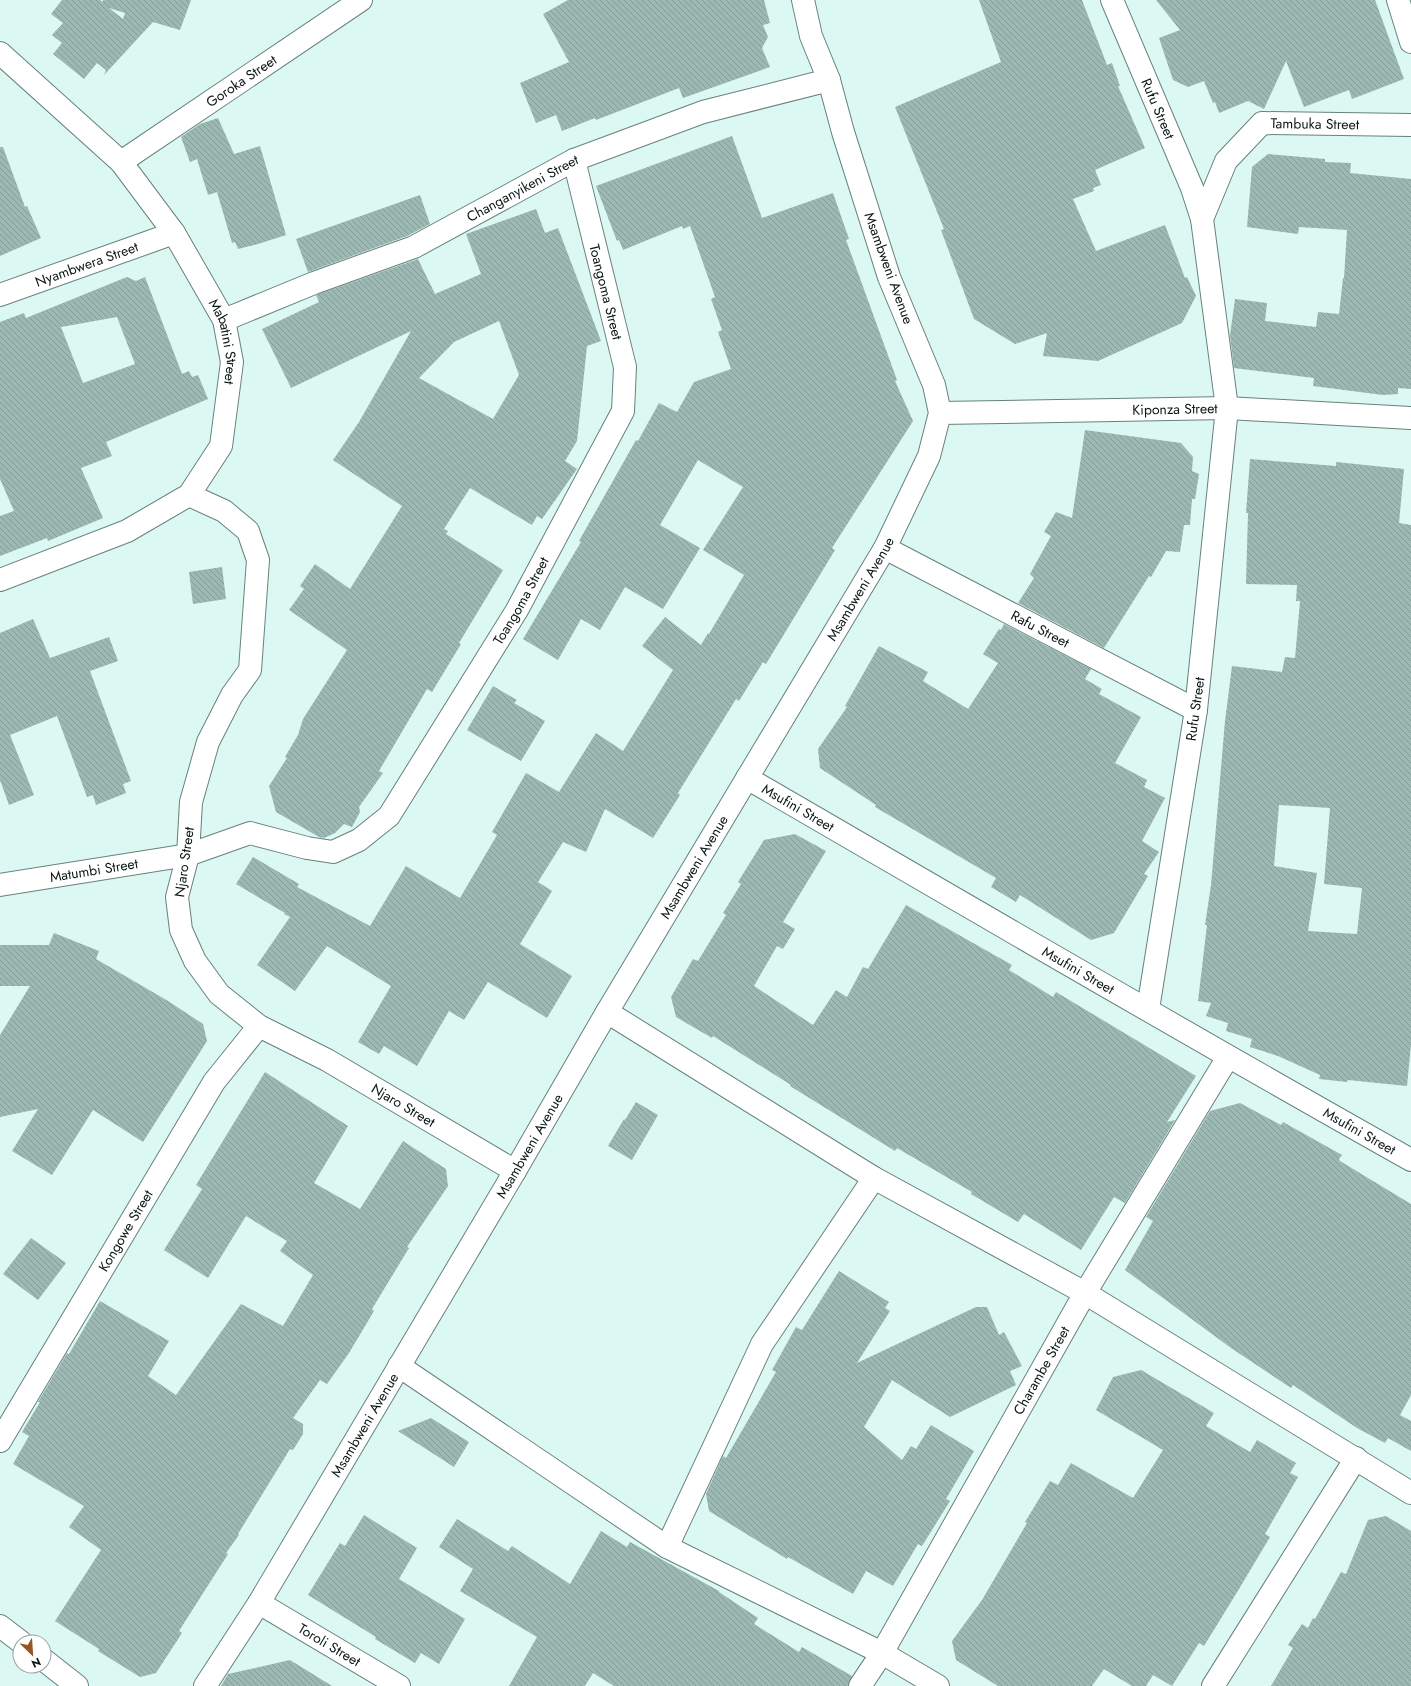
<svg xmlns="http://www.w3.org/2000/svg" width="1411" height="1686" font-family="Jost,sans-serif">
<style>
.building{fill:url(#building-back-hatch);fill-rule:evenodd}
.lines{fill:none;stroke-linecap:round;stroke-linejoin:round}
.minor-casing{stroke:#67827d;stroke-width:24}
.minor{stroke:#fff;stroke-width:22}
.labels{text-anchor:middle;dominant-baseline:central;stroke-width:3;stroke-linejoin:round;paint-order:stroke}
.street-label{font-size:14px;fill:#0c1715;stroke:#fff}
</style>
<defs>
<pattern id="building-back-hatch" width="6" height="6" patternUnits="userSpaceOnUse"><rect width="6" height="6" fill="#9cb8b2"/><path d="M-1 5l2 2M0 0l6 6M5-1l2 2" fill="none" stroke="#859d98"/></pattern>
</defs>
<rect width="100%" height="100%" fill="#dbf8f2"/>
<path class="building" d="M62,0H100L103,2V0H191L180,30L153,22L104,75L106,70L97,63L84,79L53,54L62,43L52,35L63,23L51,14ZM109,8L125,13L123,19Z
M568,0H764L770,23L763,25L768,37L762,48L770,67L683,98L679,88L596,120L595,118L562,131L556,115L536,123L520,83L569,62L543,14Z
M979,0H1082L1107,65L1112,63L1120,86H1118L1145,148L1095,170L1101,185L1093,188L1094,191L1073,199L1096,251L1165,225L1185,278L1187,277L1196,296L1182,323L1098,361L1043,356L1047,333L1015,344L974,319L941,230L944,229L895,107L1001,62Z
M1156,0H1375L1404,79L1352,99L1349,90L1304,107L1286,61L1264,109L1248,101L1219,113L1215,102L1213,103L1204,81L1188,87L1173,80L1159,38L1180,30Z
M218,118L234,154L260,146L286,235L258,244L238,249L235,242L232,243L217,192L208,195L197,159L190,162L181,137L200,124Z
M732,136L762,218L833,193L849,239L846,240L897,380L895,381L913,421L832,548L835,550L766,664L763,662L739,701L736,699L678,793L680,795L653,838L605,809L586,852L563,842L538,882L552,891L520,944L572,976L547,1018L488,982L464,1020L449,1011L417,1066L384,1046L379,1054L358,1042L391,986L327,946L295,991L257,965L290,917L284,914L285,913L236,884L253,857L299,884L297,887L370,926L406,866L460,898L497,835L492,832L526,773L559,792L596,733L623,751L673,670L642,646L665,617L701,645L708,633L709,634L744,575L703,550L743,487L698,460L660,525L700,548L663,609L625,587L600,630L581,619L558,660L523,639L581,542L579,541L636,440L638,441L659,403L677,412L694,382L731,369L718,332L722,330L711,299L715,297L690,226L683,229L682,226L623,250L619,240L617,241L596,186Z
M0,147H3L25,207L27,206L41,238L0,256Z
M1268,154L1325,159V162L1351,163L1350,173L1411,179V389L1398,388V394L1383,395L1313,386L1314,378L1234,368L1230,335L1235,299L1267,303L1265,321L1316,327L1318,312L1339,314L1343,278H1344L1347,230L1299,227L1298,234L1247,227L1252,167Z
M420,195L430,224L407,236L308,272L296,239Z
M536,209L545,233L558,228L601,341L587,346L577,441L565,461L577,469L542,519L537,516L532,525L470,488L444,529L448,531L446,534L503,570L459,643L461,644L432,692L427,689L379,771L383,773L359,807L360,812L352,827L344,824L335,833L324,838L319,837L276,812L269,786L287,758L285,757L298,735L303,719L347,650L289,610L304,589L300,586L315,564L350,589L402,506L333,460L359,422L411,331L291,388L262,329L319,302L316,295L418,259L435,294L481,274L466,234ZM499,321L519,375L493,419L419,378L454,342Z
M127,277L136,281L145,277L182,374L189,371L192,377L198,375L208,399L106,442L112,456L81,468L103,518L48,541L47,538L0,556V516L14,511L0,479V322L24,313L26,318ZM117,317L135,364L83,383L61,327Z
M1085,430L1181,443L1193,457L1192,471L1199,474L1195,499H1192L1190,525H1184L1180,552L1166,551L1151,577L1149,576L1104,648L1018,603L1034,578L1030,574L1051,536L1044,532L1056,512L1072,518Z
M1250,459L1336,466V462L1404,469L1399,523L1411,525V1045L1407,1086L1348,1080L1347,1082L1319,1079L1320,1075L1278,1056L1250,1047L1252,1039L1226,1031L1228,1023L1206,1016L1211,1003L1198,1001L1207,925H1205L1211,885L1225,721L1232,666L1282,672L1285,657L1295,658L1300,601H1296L1297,585L1246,584L1248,513H1246ZM1279,805L1330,808L1324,884L1362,888L1357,934L1308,931L1317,873L1274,866Z
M222,567L226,599L193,604L189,572Z
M33,619L50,658L109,637L118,661L90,671L131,781L123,784L126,793L96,805L93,795L87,797L57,716L10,735L34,795L9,805L0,780V633Z
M1004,624L1091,669L1085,679L1102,689L1099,694L1141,717L1115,763L1147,780L1144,787L1165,798L1142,841L1159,852L1144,874L1148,876L1114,933L1091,940L1020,895L1016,902L991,887L996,878L875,807L876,805L820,768L818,749L847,707L845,706L879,646L928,672L923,681L968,709L998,663L983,654L999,629L1001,630Z
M493,686L517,700L514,703L545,721L521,761L467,730Z
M795,834L826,851L783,922L795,929L783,949L777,946L754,986L813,1025L836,990L847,997L863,967L868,969L906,905L1012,965L1009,970L1053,997L1056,992L1196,1076L1167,1122L1175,1120L1125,1203L1114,1197L1081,1250L1024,1214L1018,1222L971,1194L972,1192L897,1148L895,1151L790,1086L791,1085L713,1036L712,1038L676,1017L671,997L693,959L698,961L726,915L723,913L741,884L738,882L764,840Z
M54,933L99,951L96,959L168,1001L203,1024L207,1041L143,1142L93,1110L52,1175L12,1151L38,1109L0,1117V1035L30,986H0V945H49Z
M265,1072L348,1126L314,1183L360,1209L403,1141L446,1169L448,1186L407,1247L409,1248L372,1309L374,1311L349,1353L327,1384L320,1380L293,1418L303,1424V1434L293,1450L290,1449L238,1534L239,1535L226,1553L228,1554L179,1631L182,1633L156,1673L140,1677L98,1651L99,1649L55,1621L101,1550L69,1527L84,1506L13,1464L29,1436L22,1432L40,1402H38L67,1353L69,1354L100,1301L169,1341L148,1376L176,1395L241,1304L283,1326L313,1275L280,1251L287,1241L246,1216L208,1278L164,1250L202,1189L196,1185Z
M636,1102L658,1115L632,1160L608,1146L624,1119L625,1120Z
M1240,1103L1281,1125L1283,1122L1342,1155L1339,1159L1340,1161L1411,1204V1395L1400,1415L1411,1421V1451L1388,1438L1385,1443L1357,1428L1293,1385L1291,1388L1231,1348L1125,1270L1153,1221L1146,1217L1210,1111Z
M31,1238L66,1263L38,1300L3,1274Z
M839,1271L889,1302L885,1308L890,1311L857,1363L976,1307H987L999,1335L1004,1332L1022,1366L1010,1371L1016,1385L950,1417L892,1380L864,1427L902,1460L911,1446L916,1449L931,1425L974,1451L946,1499L950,1501L922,1546L918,1544L893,1586L866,1571L853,1594L788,1557L787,1559L709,1511L706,1494L723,1456L726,1458L776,1372L772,1370L796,1327L802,1330Z
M1141,1370L1214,1413L1206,1426L1250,1452L1257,1440L1296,1463L1290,1473L1298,1477L1265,1534L1270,1537L1239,1589L1204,1646L1199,1643L1172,1686L1153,1675L1146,1686H1132L1104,1669L1092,1686H998L956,1660L952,1641L982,1600L1027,1523L1025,1522L1050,1481L1058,1485L1071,1463L1133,1498L1163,1450L1096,1410L1113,1377Z
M431,1418L469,1442L454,1467L398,1431Z
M364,1515L417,1548L399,1579L465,1619L439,1664L421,1653L415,1663L375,1639L376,1637L308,1595L340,1543L345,1546Z
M1386,1516L1411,1531V1686H1271L1293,1648L1288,1645L1302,1624L1308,1628L1313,1618L1315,1619L1341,1572L1346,1574L1368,1520Z
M457,1519L508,1551L512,1546L570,1584L601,1531L627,1547L630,1542L719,1591V1592L758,1618L754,1624L799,1652L802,1647L852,1676L848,1686H614L593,1673L585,1686H509L537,1637L460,1591L473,1569L439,1547Z
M290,1660L332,1686H221L228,1674Z"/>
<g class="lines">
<g class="minor-casing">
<g id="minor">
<path id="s1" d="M1112,0L1192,188L1202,219L1227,408L1196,710L1148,1009"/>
<path d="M1398,0L1411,42"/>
<path id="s2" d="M0,53L121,162L174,233L224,320L232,362L221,446L189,495L127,531L0,580"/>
<path id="s3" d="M121,162L361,0"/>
<path id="s4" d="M1202,219L1226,161L1262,123L1411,125"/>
<path id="s5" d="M0,295L174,233"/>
<path id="s6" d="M224,320L314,283L414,247L574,160L703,112L829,80"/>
<path id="s7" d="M940,413L1227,408L1411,418"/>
<path id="s8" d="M189,495L224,511L248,531L258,560L250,670L232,695L208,742L191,802L188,855L177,897L181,930L195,961L219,994L259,1026L327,1060L515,1171"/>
<path id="s9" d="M885,548L1196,710"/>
<path id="s10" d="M747,778C968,906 1188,1035 1411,1160"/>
<path id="s11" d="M0,885L188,855L250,833L307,848L333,852L359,840L389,816L517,610L623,411L625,367L574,160"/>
<path d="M607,1012L874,1178L1085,1293L1411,1493"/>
<path d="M399,1366L667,1547L882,1653L938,1686"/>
<path id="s12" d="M0,1441L214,1082L259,1026"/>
<path d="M667,1547L762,1344L874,1178"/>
<path id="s13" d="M259,1603L399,1686"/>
<path d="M0,1626L21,1642"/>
<path d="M44,1660L77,1686"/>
<path id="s14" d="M205,1686L259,1603L515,1171L607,1012L885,548L929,456L940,413L934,385L889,277L843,132L829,80L811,36L803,0"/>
<path id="s15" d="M860,1686L882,1653L1085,1293L1228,1057"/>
<path d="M1213,1686L1356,1458"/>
</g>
</g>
<use href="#minor" class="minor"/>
</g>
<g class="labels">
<g class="street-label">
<text stroke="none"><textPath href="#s3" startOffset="145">Goroka Street</textPath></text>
<text stroke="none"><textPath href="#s1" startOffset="118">Rufu Street</textPath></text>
<text stroke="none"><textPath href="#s4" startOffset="168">Tambuka Street</textPath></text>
<text stroke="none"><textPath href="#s6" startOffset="327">Changanyikeni Street</textPath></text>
<text stroke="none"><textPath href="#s5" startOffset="92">Nyambwera Street</textPath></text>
<text transform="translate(889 268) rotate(70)">Msambweni Avenue</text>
<text transform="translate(606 292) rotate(76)">Toangoma Street</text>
<text stroke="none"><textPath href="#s2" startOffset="373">Mabatini Street</textPath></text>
<text stroke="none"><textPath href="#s7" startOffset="235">Kiponza Street</textPath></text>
<text stroke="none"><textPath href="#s14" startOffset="1278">Msambweni Avenue</textPath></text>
<text stroke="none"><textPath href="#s11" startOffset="661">Toangoma Street</textPath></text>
<text stroke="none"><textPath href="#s9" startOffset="175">Rafu Street</textPath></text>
<text transform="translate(1195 709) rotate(-82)">Rufu Street</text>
<text stroke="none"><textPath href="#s10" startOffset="59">Msufini Street</textPath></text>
<text transform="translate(184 862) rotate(-82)">Njaro Street</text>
<text stroke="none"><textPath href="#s14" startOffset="954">Msambweni Avenue</textPath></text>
<text stroke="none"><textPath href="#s11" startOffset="95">Matumbi Street</textPath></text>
<text stroke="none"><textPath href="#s10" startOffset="383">Msufini Street</textPath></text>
<text stroke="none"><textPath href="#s8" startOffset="777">Njaro Street</textPath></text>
<text stroke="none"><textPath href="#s10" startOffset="707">Msufini Street</textPath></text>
<text stroke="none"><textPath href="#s14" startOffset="630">Msambweni Avenue</textPath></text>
<text stroke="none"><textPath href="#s12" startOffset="245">Kongowe Street</textPath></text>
<text stroke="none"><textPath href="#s15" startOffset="364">Charambe Street</textPath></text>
<text stroke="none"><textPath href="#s14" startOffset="306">Msambweni Avenue</textPath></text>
<text stroke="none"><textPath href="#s13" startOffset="82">Toroli Street</textPath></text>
</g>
</g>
<g transform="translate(32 1654) rotate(155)"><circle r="19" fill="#ffffff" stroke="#9ea2a1"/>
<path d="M0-3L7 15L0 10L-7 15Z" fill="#965521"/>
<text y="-6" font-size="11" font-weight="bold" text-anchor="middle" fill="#0c1715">N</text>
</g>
</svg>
